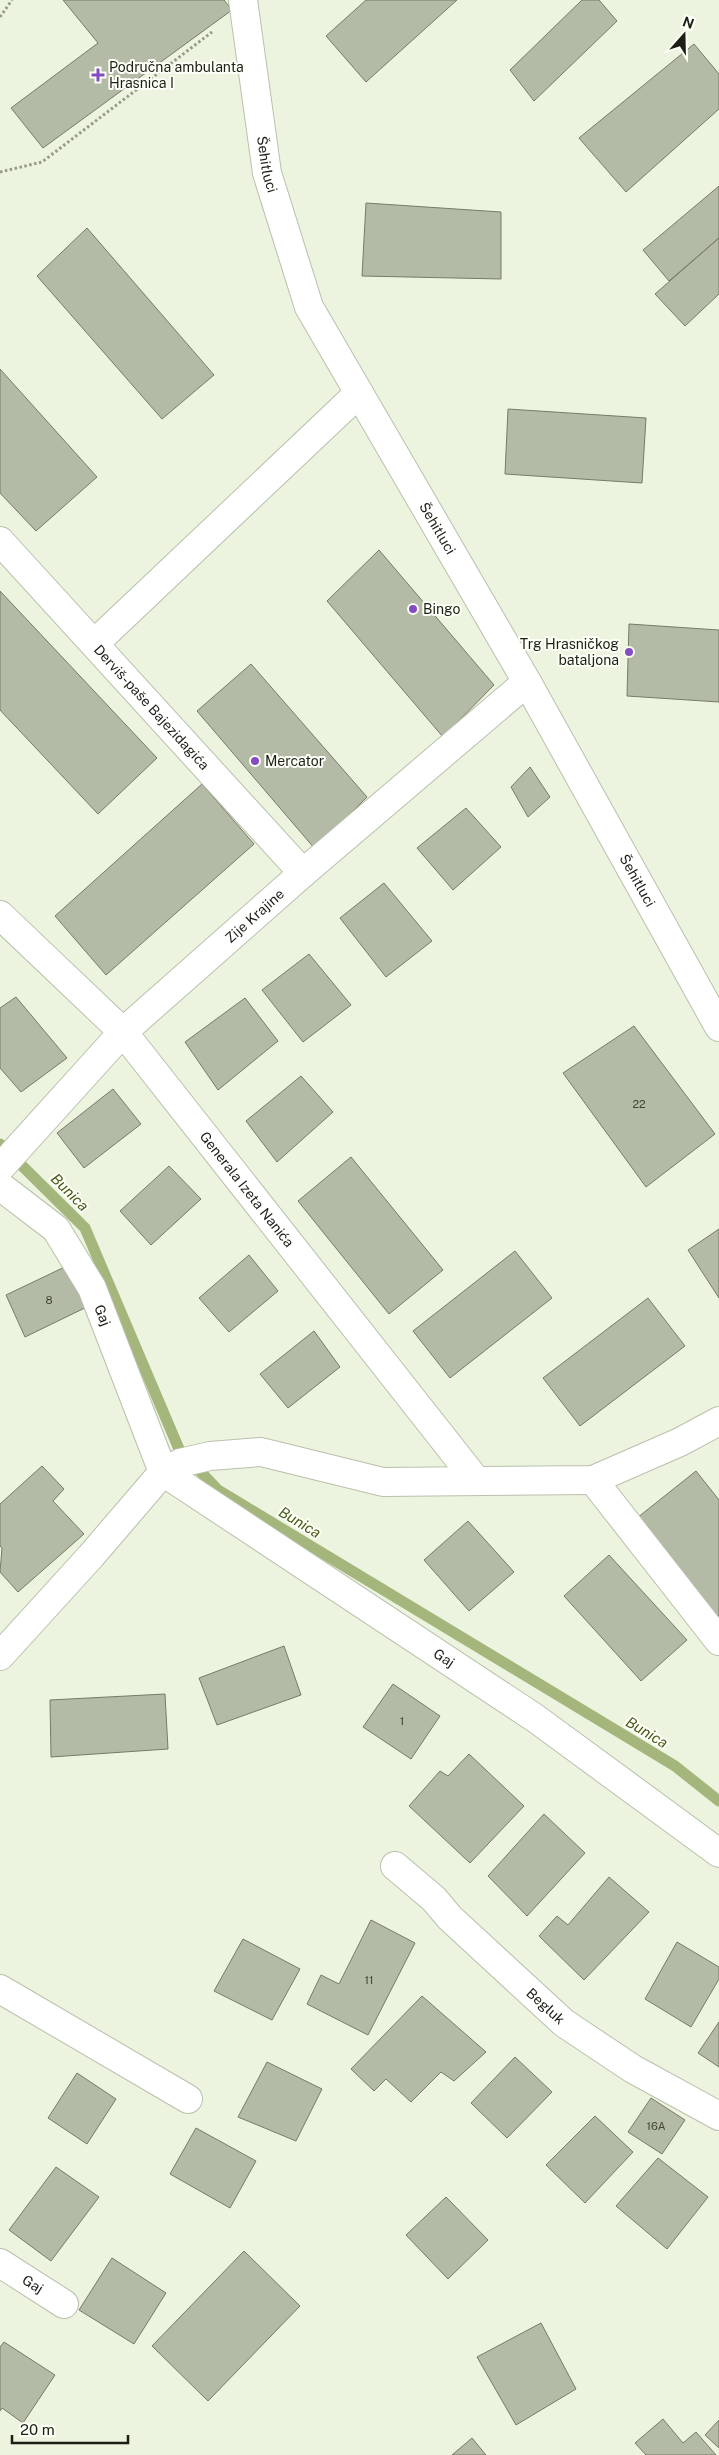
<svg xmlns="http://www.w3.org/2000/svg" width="719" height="2455" font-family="'Public Sans',sans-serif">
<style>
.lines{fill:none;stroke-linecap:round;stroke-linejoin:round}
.stream{stroke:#a4b67b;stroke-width:11}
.building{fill:#b3baa5;stroke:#757b69}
.minor-casing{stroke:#b9c0ac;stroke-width:30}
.path{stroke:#959a8a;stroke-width:3;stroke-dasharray:2.5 2.5;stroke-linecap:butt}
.minor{stroke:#fff;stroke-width:28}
.poi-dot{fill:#834cc3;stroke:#fcfff6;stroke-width:2}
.labels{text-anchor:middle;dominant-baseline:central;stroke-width:4;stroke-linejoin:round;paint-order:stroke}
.number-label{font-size:11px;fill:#42463a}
.poi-label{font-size:14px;fill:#1d1f17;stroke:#fcfff6;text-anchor:start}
.street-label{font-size:14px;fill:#1d1f17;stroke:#fcfff6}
.water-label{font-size:15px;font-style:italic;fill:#4b5b1c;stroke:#fcfff6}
</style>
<rect width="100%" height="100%" fill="#ecf3de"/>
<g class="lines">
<path class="stream" d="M0,1144L85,1228L179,1449L218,1490L675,1766L719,1801"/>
</g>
<path class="building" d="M63,0H224L232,10L43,148L11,108L98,43Z
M366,0H457L366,82L326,36Z
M582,0H599L617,21L534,101L510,70Z
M694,44L719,74V109L626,192L579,138Z
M719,186V238L669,281L643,250Z
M366,203L501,212V279L362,276Z
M87,228L214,375L162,419L37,276Z
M719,238V294L685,326L655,294Z
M0,369L97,477L36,531L0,493Z
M508,409L646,418L642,483L505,474Z
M379,550L494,685L443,737L327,601Z
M0,591L157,758L98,814L0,710Z
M629,624L719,630V702L627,696Z
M251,664L367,797L315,849L197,711Z
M530,767L550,797L528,817L511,787Z
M202,784L254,844L106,975L55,916Z
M466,808L501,847L453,890L417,848Z
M384,883L432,941L386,977L340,918Z
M309,954L351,1005L303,1042L262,990Z
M16,997L67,1058L21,1092L0,1068V1008Z
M245,998L278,1041L218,1090L185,1042Z
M634,1026L715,1134L646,1187L563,1073Z
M301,1076L333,1112L277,1162L246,1121Z
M113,1089L141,1124L84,1168L57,1133Z
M351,1157L443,1270L389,1314L298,1201Z
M169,1166L201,1199L151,1245L120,1211Z
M719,1229V1298L688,1250Z
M515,1251L552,1298L450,1378L413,1331Z
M249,1255L278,1291L229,1332L199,1298Z
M73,1263L93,1304L25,1337L6,1295Z
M648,1298L685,1346L580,1426L543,1378Z
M314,1331L340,1367L288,1408L260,1374Z
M42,1466L64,1489L53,1501L84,1534L18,1592L0,1572L2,1548L0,1546V1504Z
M696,1471L719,1500V1616L717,1617L637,1518Z
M468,1521L514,1572L469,1611L424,1560Z
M609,1555L687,1640L641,1681L564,1596Z
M284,1646L301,1695L217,1725L199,1678Z
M393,1684L440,1716L411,1759L363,1727Z
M165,1694L168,1749L51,1757L50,1700Z
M469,1754L524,1806L470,1863L409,1806L440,1771L448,1776Z
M544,1814L585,1853L527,1916L488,1876Z
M609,1877L649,1912L584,1980L539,1936L557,1916L568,1925Z
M371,1920L415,1943L368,2035L307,2004L321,1975L339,1984Z
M243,1939L300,1969L272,2020L214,1991Z
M677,1942L719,1967V1979L691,2027L645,1999Z
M422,1996L486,2052L454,2081L441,2072L411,2102L386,2079L374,2091L351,2069Z
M719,2022V2067L698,2053Z
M515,2057L552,2092L507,2138L471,2103Z
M267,2062L322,2089L296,2141L238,2117Z
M77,2073L116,2099L87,2144L48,2118Z
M651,2098L685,2120L662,2154L628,2132Z
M595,2116L633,2152L585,2203L546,2165Z
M196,2128L256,2161L230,2208L170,2174Z
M658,2158L708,2197L667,2249L616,2206Z
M56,2167L99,2197L51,2261L9,2230Z
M446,2197L488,2240L448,2279L406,2235Z
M244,2251L300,2306L208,2401L152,2346Z
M112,2258L166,2293L134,2344L79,2310Z
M541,2323L576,2389L516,2425L477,2357Z
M4,2342L55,2375L23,2423L2,2408L0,2411V2347Z
M663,2419L683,2443L696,2432L716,2455H646L635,2443Z
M719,2420V2448L705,2435Z
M472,2438L486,2455H452Z"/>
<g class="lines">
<g class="minor-casing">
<g id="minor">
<path id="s1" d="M243,0L267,173L309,307L527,682L719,1027"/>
<path id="s2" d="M0,541L303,873"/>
<path d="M95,643L359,393"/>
<path id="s3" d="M0,915L123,1032L475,1479"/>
<path id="s4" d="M0,1168L123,1032L303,873L527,682"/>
<path id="s5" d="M0,1186L56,1229L92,1288L163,1472L535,1718L719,1853"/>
<path d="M593,1480L719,1641"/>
<path d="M0,1656L91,1556L163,1472L180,1463L210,1456L261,1452L383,1482L593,1480L680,1442L719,1421"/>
<path id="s6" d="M395,1866L434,1899L450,1918L564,2023L633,2069L719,2116"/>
<path d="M0,1989L188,2099"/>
<path id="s7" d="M0,2263L64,2304"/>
</g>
</g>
<path class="path" d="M0,17L12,0
M0,172L42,162L212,32"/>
<use href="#minor" class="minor"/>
</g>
<g class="poi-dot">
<path d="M95.5 67.5h5v5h5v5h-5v5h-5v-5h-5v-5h5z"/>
<circle cx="413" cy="609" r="5"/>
<circle cx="629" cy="652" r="5"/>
<circle cx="255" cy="761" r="5"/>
</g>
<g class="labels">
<g class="number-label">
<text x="639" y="1104">22</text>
<text x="49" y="1300">8</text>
<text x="402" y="1721">1</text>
<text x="369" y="1980">11</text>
<text x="656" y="2126">16A</text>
</g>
<g class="poi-label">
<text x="109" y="67">Područna ambulanta<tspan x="109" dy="16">Hrasnica I</tspan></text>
<text x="423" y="609">Bingo</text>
<text x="619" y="644" text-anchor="end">Trg Hrasničkog<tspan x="619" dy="16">bataljona</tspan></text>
<text x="265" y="761">Mercator</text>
</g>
<g class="street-label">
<text stroke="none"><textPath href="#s1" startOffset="166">Šehitluci</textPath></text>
<text stroke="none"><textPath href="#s1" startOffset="571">Šehitluci</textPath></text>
<text stroke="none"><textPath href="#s2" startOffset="225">Derviš-paše Bajezidagića</textPath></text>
<text stroke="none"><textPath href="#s1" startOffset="976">Šehitluci</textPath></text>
<text stroke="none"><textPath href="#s4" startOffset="359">Zije Krajine</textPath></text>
<text stroke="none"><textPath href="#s3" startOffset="370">Generala Izeta Nanića</textPath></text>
<text stroke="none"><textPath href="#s5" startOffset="169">Gaj</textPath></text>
<text stroke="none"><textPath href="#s5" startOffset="674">Gaj</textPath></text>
<text stroke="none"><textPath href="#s6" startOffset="206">Begluk</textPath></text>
<text stroke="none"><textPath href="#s7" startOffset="39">Gaj</textPath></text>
</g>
<g class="water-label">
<text transform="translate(70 1192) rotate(45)">Bunica</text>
<text transform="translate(300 1522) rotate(31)">Bunica</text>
<text transform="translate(647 1732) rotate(31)">Bunica</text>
</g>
</g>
<g transform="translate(684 35) rotate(20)" stroke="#fcfff6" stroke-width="4" paint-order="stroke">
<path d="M0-4L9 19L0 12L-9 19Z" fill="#1d1f17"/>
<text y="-8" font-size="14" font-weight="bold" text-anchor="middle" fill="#1d1f17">N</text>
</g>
<path d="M12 2435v8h116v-8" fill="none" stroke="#1d1f17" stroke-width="2.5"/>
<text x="20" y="2435" font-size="15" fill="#1d1f17" stroke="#fcfff6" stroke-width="4" paint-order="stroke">20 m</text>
</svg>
